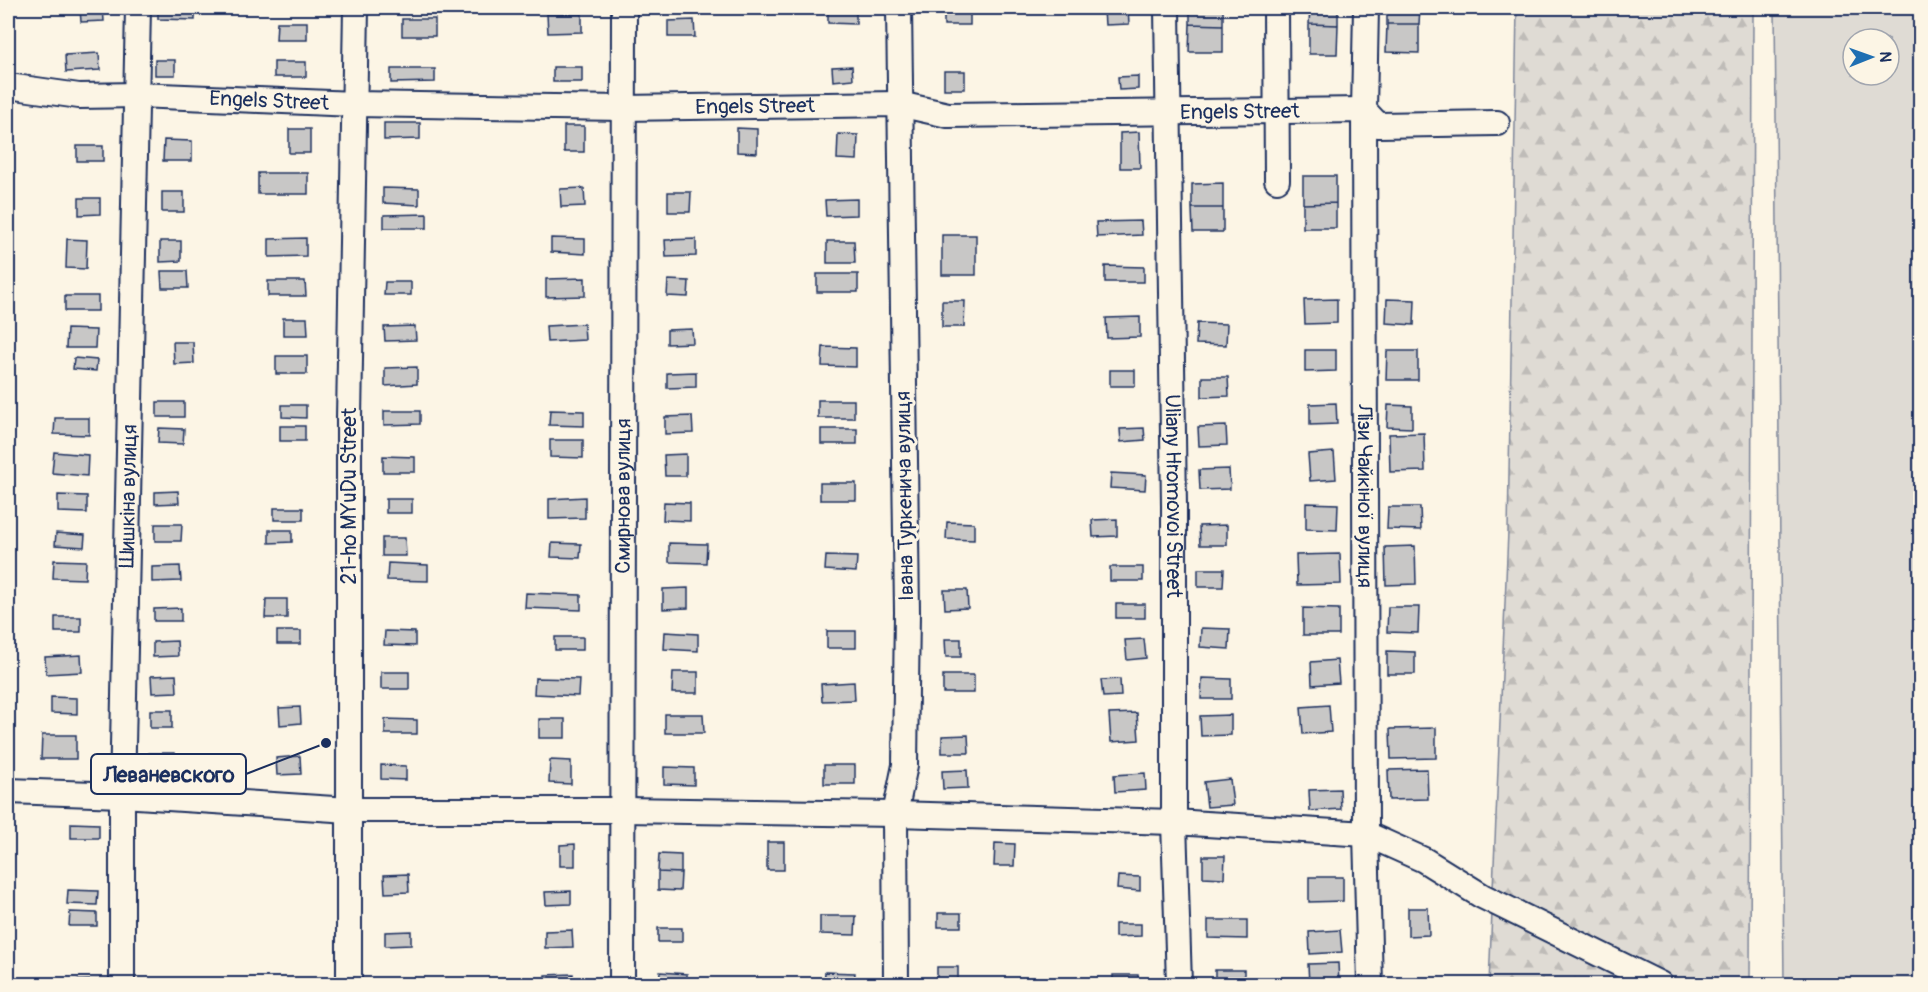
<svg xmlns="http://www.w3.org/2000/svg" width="1928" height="992" font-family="Pangolin,sans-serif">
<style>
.green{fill:#dfdbd4;stroke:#7d8599;stroke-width:1.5;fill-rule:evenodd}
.forest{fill:url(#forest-firs);stroke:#7d8599;stroke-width:1.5}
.building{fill:#c8c7c6;stroke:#1b2f5e;stroke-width:1.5}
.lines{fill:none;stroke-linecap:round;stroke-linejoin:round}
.minor-casing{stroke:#1b2f5e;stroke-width:28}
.minor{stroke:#fcf5e5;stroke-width:24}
.labels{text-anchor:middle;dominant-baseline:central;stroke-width:6;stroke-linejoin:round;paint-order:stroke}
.street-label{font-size:21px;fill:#1b2f5e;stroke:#fcf5e5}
.leader{fill:none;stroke:#1b2f5e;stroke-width:2}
.callout-dot{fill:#1b2f5e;stroke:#fcf5e5;stroke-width:2}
.callout{fill:#fcf5e5;stroke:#1b2f5e;stroke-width:2}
.callout-label{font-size:22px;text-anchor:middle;font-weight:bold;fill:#1b2f5e}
</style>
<defs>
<pattern id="forest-firs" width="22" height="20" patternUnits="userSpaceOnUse" patternTransform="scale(1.5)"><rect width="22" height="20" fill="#dfdbd4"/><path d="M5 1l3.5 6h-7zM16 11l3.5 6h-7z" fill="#bfbcb8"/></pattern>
</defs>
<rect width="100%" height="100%" fill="#fcf5e5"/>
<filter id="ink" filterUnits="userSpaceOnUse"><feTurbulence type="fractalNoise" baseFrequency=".0167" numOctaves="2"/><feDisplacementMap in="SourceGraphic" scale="12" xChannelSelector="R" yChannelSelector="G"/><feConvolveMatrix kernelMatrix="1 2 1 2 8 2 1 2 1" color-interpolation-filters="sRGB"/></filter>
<g filter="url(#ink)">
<path class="green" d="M1775,8H1920V984H1784ZM1853,39H1889V75H1853Z"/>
<path class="forest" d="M1517,8H1753L1750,984H1489L1508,532Z"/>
<path class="building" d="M80,8H103L104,21L81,22Z
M158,8H195V20L158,19Z
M828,8H856V24L828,23Z
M1190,8H1223V25L1190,24Z
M1310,8H1338V25L1309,24Z
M1387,8H1420L1419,24H1387Z
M944,9H970V25H944Z
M1128,9L1129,24L1105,25L1104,10Z
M547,14H582V32L548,33Z
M402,19H435V36H402Z
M694,20L695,37H668V21Z
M277,22H307V40H276Z
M1190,24L1223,25V52H1189Z
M1309,24L1338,25L1337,54H1309Z
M1387,24H1419V53L1386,52Z
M99,53L100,70L66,72L65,55Z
M155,60H175V75H155Z
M274,62H306V77H274Z
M852,66L853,79L833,81L832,67Z
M553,67H582V82H553Z
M391,69H435V82L391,83Z
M944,71H965V89H944Z
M1138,76V89L1119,90L1118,77Z
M384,123H420V139L384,140Z
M564,126H584V152H564Z
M737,128L757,129V153L737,152Z
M289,129H310V153H289Z
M1139,132L1140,168H1120V133Z
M838,134L858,135L857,160L837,159Z
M164,140L192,141V161H163Z
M77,146H103V161H77Z
M258,173H308V194H258Z
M1303,176H1336V203L1303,204Z
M1223,183V208H1192V184Z
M383,188L419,189V205L383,203Z
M584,188L585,206L561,207L560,189Z
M162,192H184V212H162Z
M668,192H691L690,212H668Z
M79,198H100V214L79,215Z
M857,199V215L826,216L825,200Z
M1336,203V228H1303V204Z
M1192,208H1223V232H1193Z
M427,214V228H384V215Z
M1141,221L1142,235L1097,237L1096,222Z
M942,235H976V275H942Z
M306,238V256L269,257V239Z
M551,238L585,239V254L551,252Z
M67,239L87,240L86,269L66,268Z
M696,239V256L666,257L665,240Z
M160,241H181V261L160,262Z
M827,241H854L855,263H827Z
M1105,266L1144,267V282H1105Z
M161,271H187L188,288H162Z
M817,274H858V292H817Z
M585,278V296L546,297V279Z
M668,280L689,281L688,297L667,296Z
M268,281H305L306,296H268Z
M385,282H411V295H384Z
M65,296H98V311H65Z
M1337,299V323L1305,324L1304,300Z
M1387,299L1415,300L1414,325L1386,323Z
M942,301H965L964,327H942Z
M1140,317V337L1107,338L1106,318Z
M283,318H307L308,335H283Z
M1197,323L1227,324L1226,345L1196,344Z
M584,324L585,340L547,342L546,326Z
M415,326L416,340L385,341L384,327Z
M67,329L96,330L95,348H66Z
M692,329L693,343L667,344V330Z
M173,342H193L194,363L174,364Z
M823,347L856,348V367L822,366Z
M1305,350H1336V371L1305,372Z
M1387,351H1418V380H1386Z
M276,356H307V374H276Z
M74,358L97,360L96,371L73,369Z
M417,367V384L385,386V368Z
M1110,370H1135V386H1110Z
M696,372V387L667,388V373Z
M1202,377H1228L1229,396L1202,397Z
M818,400H854V418H818Z
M157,402H184V417H157Z
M1336,403L1337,424L1310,425V404Z
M282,405H306V418L282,417Z
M1388,405L1412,406V428L1387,427Z
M550,410L584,411V426L549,425Z
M384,411H420V424L384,425Z
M692,416L693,433L665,434V417Z
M55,418H89V435L54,434Z
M280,426H305V441H280Z
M1226,426L1227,445L1199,446L1198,427Z
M159,428L184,429L183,444L158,443Z
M1144,428L1145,440L1121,442L1120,429Z
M821,429H857V444H821Z
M1424,433L1425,471L1390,472L1389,434Z
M550,440H583V458L550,457Z
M54,452L88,455L87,476L52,473Z
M1334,452L1336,479L1310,481L1308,454Z
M686,454V476H665L664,455Z
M383,456L415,457V472H383Z
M1229,469L1230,489L1200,490L1199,470Z
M1111,473L1146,475L1145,490L1110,488Z
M820,483H856V500H820Z
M178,491L179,503L155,504V492Z
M58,495L87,496V513L58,512Z
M585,497V518L549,519V499Z
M386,499H412V513H386Z
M664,502L690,503V521L663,520Z
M1306,503L1338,504L1337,530L1306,529Z
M1388,507H1420L1421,530L1387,529Z
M274,508H303V520H274Z
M1117,519V536L1093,537L1092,520Z
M947,522L974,523V540L946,539Z
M155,524H182L181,541H155Z
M1227,525V545H1200L1199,526Z
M269,530H292V542L269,543Z
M56,533L85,535L84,547L55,545Z
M382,538H405L406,556H382Z
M552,543L581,544L580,558L551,557Z
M669,543L707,544L706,563L669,562Z
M1415,546L1416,584L1386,585L1385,547Z
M1340,554L1341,584L1297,585L1296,555Z
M826,556L857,557L856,572L825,570Z
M54,560L86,561L85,579L53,578Z
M388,563L428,565V581L387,580Z
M180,566L181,581L152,582V567Z
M1110,567H1143V581H1110Z
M1198,569H1224L1223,587H1198Z
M688,588V608L663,609V589Z
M944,590H967L968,608L945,609Z
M526,593L581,595V610L525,608Z
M266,599H287V618H265Z
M1116,604H1145V618H1116Z
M1388,607H1419L1418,633L1387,632Z
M181,608V621H154V609Z
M1303,608L1339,609V635H1303Z
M55,617H81V632H55Z
M1201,628L1230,629L1229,649L1200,647Z
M277,631H301V644H277Z
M385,631L415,632V646L384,645Z
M827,631H856V648H827Z
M665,632L698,634V651L664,649Z
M555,637H583V650H555Z
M945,639H961V657H946Z
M1144,639L1146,658L1127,660L1125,640Z
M177,641L178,656L153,657V642Z
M1387,651L1415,652V674H1387Z
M81,655L82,672L46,674L45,657Z
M1337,660L1339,683L1312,685L1311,662Z
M381,672H409V689H381Z
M673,672H698V693H672Z
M176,675L177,692L152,693L151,676Z
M943,675H974V693H943Z
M535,678L579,679L578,696L534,694Z
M1202,678L1231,679V699H1201Z
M1120,679L1121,696L1103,697L1101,680Z
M854,682L855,700L822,701L821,684Z
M51,697L77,698V714L51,713Z
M1329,705L1331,732L1303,734L1301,707Z
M300,707L301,723L280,725L279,708Z
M150,710H172V728H150Z
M1137,713L1139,740L1111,742L1109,714Z
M665,714H703L704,733H665Z
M1231,715V735L1201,736L1200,716Z
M385,719L417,720V734H385Z
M539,719H565V738H539Z
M1436,728V758L1391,759L1390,729Z
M42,735H76V759H41Z
M968,735L969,753H942V736Z
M149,753H175L176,770H149Z
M300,756L301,774L277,775L276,758Z
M550,760L571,761V784L549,783Z
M381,765L406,766V780L381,779Z
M824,765H855V784H824Z
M664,767L694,768V785L664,784Z
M1427,769L1428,799L1389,800L1388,770Z
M967,770L968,788L943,789L942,771Z
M1145,773L1146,790L1115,792L1114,775Z
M1230,779L1233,805L1207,807L1204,782Z
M1340,789L1341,809L1310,811L1309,790Z
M71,823L99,824V838H71Z
M767,842H784V870H767Z
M995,843L1015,844L1014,866H994Z
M575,844V866H560V845Z
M659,854L681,855V873L658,872Z
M1203,856H1225L1224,878L1203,877Z
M658,872L681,873L680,891L658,890Z
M408,874L409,892L385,893L384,875Z
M1118,876L1140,877V891L1117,889Z
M1309,877H1343V901L1309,902Z
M68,890L98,891L97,905L67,904Z
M571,891V904L546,905L545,892Z
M1408,908H1428L1429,935L1408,936Z
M70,912L97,913V926H69Z
M938,913H961V927H938Z
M820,916H856L855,935L820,934Z
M1208,920H1247V939L1208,938Z
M1115,924H1141V936L1115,937Z
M658,928H682V942H658Z
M572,930L573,947L545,948V931Z
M1340,930L1342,952L1310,954L1309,932Z
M411,931V945L385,946V932Z
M1338,963L1339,984H1309L1308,964Z
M937,967H958V983H937Z
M1215,970H1244V984H1215Z
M660,972L687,974V984H659Z
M825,972L855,973L854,984H824Z
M573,974V984H545V975Z
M1113,975H1138V984H1113Z
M98,980L99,984H58V981Z
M412,981V984H389V982Z"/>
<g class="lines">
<g class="minor-casing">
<g id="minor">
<path id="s1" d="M1167,8L1174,506V822L1179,984"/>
<path d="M1276,8L1277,180"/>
<path id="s2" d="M1366,8L1364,110L1366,834L1370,984"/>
<path id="s3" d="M8,86L79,96L137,95L354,104L624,108L899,104L948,115L1364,110L1378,125L1497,123"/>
<path d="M8,791L122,795L349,810H623L895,814L1174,822L1366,834L1424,860L1482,896L1660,984"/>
<path id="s4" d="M122,984V795L138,8"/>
<path id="s5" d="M349,984V418L356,8"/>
<path id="s6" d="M622,984L624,8"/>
<path d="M896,984L895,814L905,765L907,612L899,8"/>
</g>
</g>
<use href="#minor" class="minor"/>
</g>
</g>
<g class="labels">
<g class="street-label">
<text stroke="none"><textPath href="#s3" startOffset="262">Engels Street</textPath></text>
<text stroke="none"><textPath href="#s3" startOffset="748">Engels Street</textPath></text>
<text stroke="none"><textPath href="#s3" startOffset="1234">Engels Street</textPath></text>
<text stroke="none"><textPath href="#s4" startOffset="488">Шишкіна вулиця</textPath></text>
<text stroke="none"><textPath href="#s5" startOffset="488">21-ho MYuDu Street</textPath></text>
<text stroke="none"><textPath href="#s6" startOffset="488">Смирнова вулиця</textPath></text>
<text transform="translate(905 496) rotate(-91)">Івана Туркенича вулиця</text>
<text stroke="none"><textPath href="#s1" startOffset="488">Uliany Hromovoi Street</textPath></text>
<text stroke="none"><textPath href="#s2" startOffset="488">Лізи Чайкіної вулиця</textPath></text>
</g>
</g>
<path class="leader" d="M326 743L246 774"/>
<circle class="callout-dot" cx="326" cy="743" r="6"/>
<rect class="callout" x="91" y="754" width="155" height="40" rx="6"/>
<g class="callout-label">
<text x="169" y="782">Леваневского</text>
</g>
<rect width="1928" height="992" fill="none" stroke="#fcf5e5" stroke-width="30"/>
<rect x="15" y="15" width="1898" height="962" fill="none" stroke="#1b2f5e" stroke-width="2" filter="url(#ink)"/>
<g transform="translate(1871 57) rotate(89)"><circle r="28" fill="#fcf5e5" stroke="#a2a6af" stroke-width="1.5"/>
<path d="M0-4.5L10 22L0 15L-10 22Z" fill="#1f6fb2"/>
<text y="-9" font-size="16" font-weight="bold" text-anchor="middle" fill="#1b2f5e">N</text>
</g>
</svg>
